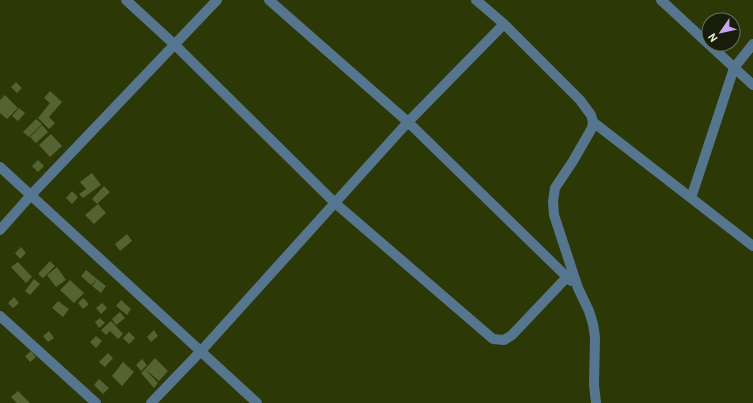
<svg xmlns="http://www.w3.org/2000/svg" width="753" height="403" font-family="Overpass,sans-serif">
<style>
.building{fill:#556333}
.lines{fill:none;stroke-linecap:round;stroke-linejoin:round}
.minor{stroke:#567690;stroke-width:10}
</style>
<rect width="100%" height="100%" fill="#2c3806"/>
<path class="building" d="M16,82L22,88L17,93L11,87Z
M50,91L62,102L49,117L55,123L49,129L38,118L50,103L44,98Z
M5,95L18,108L7,119L0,113V100Z
M19,108L25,113L18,121L12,116Z
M36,119L42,124L29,137L23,132Z
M42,125L48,132L36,143L30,137Z
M51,134L62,146L50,157L39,145Z
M38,160L44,166L38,172L32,166Z
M92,173L101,185L83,198L79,194L86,189L80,182Z
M104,186L110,192L97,204L92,199Z
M72,191L78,197L72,204L66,198Z
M98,204L106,213L94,224L85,215Z
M127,234L132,241L120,251L115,244Z
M21,247L26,253L20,259L15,253Z
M50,261L55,266L43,278L38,274Z
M18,262L32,277L26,283L11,267Z
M57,267L66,280L56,287L47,275Z
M86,270L97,279L91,285L81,276Z
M34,279L40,284L30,295L25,291Z
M97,279L106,286L101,293L92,286Z
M70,280L84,293L74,303L60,290Z
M14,297L19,303L13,308L8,303Z
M83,298L89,304L83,309L78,303Z
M121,300L131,309L127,315L116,306Z
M58,301L69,309L63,317L52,308Z
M102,303L107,308L101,314L96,308Z
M120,312L125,318L116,325L112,319Z
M100,318L105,323L99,328L95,322Z
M111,321L123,334L118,339L110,331L106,335L101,330Z
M154,330L158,336L151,342L147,337Z
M49,331L54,338L48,342L43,336Z
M129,332L135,338L129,344L123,338Z
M96,336L102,341L96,348L90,342Z
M31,351L36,357L30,362L25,356Z
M108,353L113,358L105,367L99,362Z
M155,358L168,371L159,381L145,369Z
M142,359L147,365L141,371L136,365Z
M123,362L134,372L122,386L112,376Z
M145,369L158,383L154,388L141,373Z
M99,379L109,388L103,394L94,385Z
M18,391L30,403H17L11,397Z"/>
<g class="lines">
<path class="minor" d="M126,0L175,45L335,203L493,339L504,340L512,335L567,277
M269,0L408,122L571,281
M476,0L504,24L580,100L591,115L593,122L592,128L573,161L555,188L553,202L554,215L578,288L589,311L593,324L595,337L594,385L596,403
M661,0L753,85
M593,122L753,246
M0,167L257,403
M691,198L734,68L753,44
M0,230L31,195L217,0
M0,316L96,403
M151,403L201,351L408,122L504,24"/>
</g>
<g transform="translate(721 32) rotate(236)"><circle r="19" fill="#171d09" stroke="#676f58"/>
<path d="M0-3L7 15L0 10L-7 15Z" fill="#c5a6f1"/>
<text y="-6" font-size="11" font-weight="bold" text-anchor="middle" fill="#e0eacf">N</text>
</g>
</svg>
